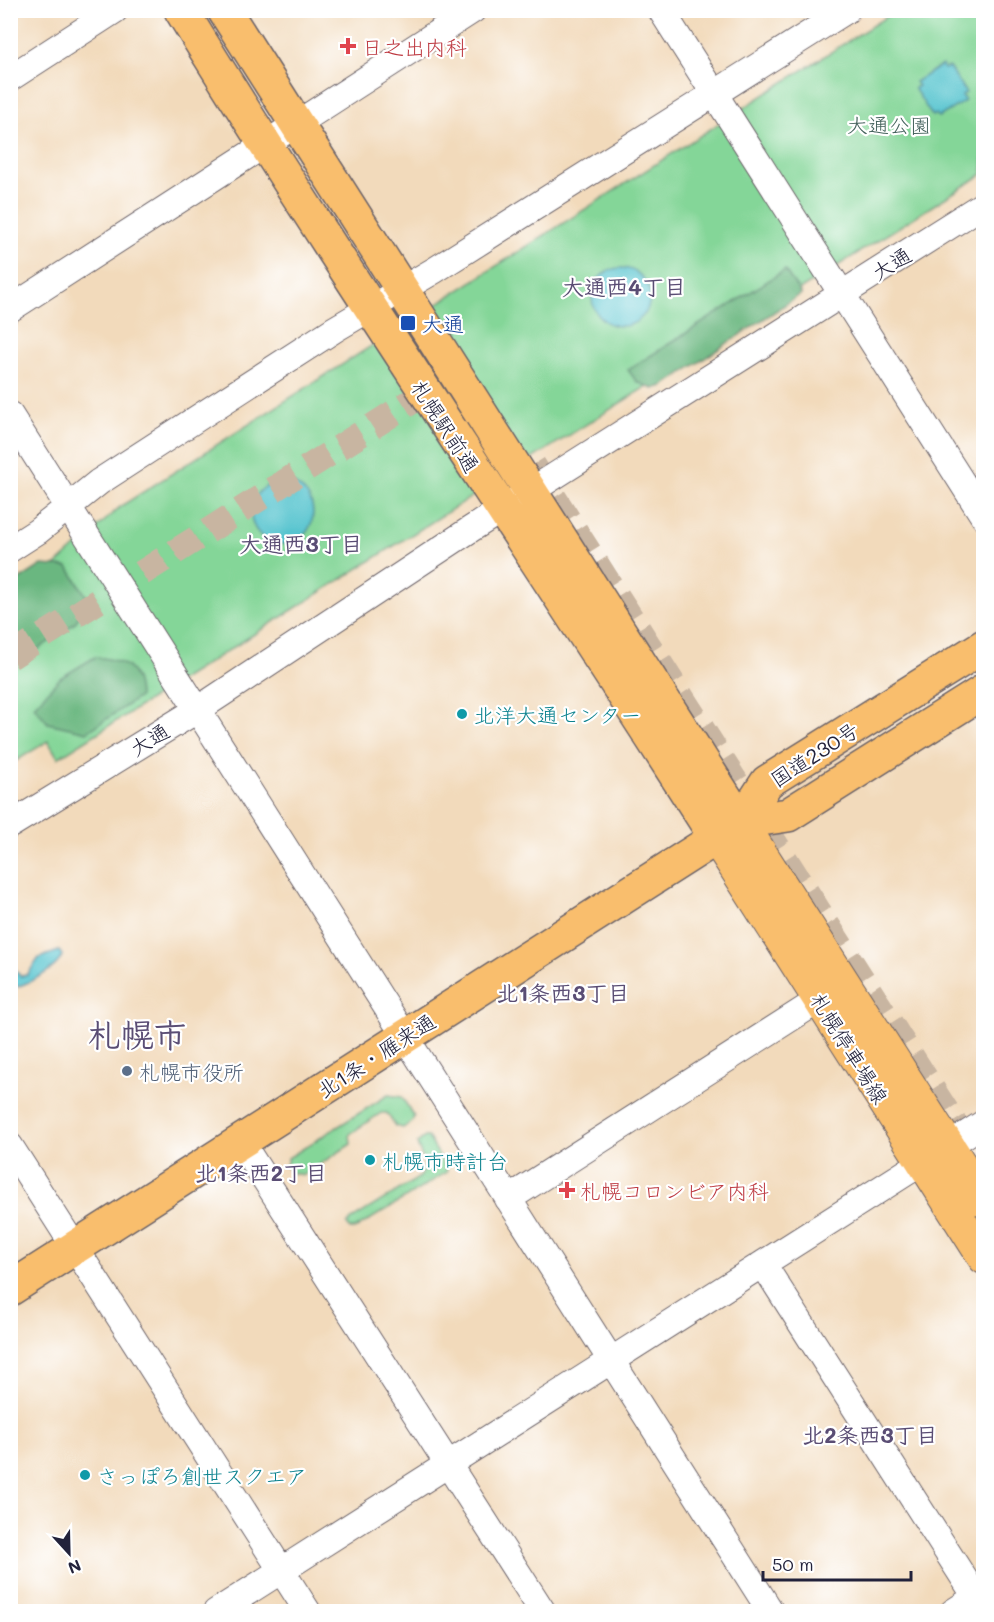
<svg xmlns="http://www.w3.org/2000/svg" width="994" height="1622" font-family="Mali,'Klee One',sans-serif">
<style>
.green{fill:#84d698;stroke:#537c6a;stroke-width:1.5}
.forest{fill:#6bb780;stroke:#466c5e;stroke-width:1.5}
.water{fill:#57c4cf;stroke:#3c7385;stroke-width:1.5}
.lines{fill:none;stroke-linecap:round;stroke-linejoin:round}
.minor-tunnel{stroke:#c8b5a1;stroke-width:26;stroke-dasharray:26 13;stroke-linecap:butt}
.minor-casing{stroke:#6b6268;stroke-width:28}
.major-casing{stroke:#6b6268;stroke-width:34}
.highway-casing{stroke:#6b6268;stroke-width:36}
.minor{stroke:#fff;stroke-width:26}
.major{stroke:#f9be6d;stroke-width:32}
.highway{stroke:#f9be6d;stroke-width:33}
.health-dot{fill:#e0444e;stroke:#fff;stroke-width:2}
.transit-dot{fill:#1a4fb4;stroke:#fff;stroke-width:2}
.culture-dot{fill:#0f9aa8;stroke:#fff;stroke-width:2}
.service-dot{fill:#5c6f8a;stroke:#fff;stroke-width:2}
.labels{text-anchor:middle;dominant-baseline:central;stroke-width:4.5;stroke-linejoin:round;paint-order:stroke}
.health-label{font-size:21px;fill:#be3a42;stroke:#fff;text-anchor:start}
.park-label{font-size:21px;fill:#44615c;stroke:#fff}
.street-label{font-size:21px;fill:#22223b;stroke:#fff}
.transit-label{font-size:21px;fill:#164399;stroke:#fff;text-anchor:start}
.culture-label{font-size:21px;fill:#0d838f;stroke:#fff;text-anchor:start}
.service-label{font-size:21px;fill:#4e5e75;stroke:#fff;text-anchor:start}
.neighbourhood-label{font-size:22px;font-weight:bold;fill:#5a4d74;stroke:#fff}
.town-label{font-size:33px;font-weight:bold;fill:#5a4d74;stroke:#fff}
</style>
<rect width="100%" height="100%" fill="#fff"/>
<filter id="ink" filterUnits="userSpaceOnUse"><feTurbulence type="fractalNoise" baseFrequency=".0167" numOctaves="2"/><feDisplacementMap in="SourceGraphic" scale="12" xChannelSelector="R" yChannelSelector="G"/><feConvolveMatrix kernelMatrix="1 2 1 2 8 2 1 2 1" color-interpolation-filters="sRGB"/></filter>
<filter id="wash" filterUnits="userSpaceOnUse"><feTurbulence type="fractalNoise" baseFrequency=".008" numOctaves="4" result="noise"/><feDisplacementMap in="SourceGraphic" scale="24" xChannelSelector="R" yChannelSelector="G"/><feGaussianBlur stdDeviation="1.35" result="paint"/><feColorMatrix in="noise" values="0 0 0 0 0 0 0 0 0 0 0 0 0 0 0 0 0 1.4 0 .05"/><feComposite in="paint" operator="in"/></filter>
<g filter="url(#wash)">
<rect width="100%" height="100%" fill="#f2dabb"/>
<path class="green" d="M895,11H983V174L58,758L48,741L11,764V589L56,565L121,506Z
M388,1095L402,1097L414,1117L411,1123L403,1128L395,1126L387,1113H381L350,1134L351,1144L304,1175L291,1173L286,1166L288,1158Z
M425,1137H428L446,1167L447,1172L355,1229H350L347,1224L352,1219L420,1177C430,1163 420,1157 417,1143Z"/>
<path class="forest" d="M785,270L801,294L663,386L653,389L637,382L628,370Z
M42,565L68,567L89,600L75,623L33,653L11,654V585Z
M95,657C122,660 138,665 139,697L87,732L48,723L34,706L60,678Z"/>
<path class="water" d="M942,65L944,69L949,67L966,93L962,95L965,101L939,117L936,114L932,116L914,88L918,86L915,82Z
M592 297a29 29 0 1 1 58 0a29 29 0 1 1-58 0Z
M251 513a31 31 0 1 1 62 0a31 31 0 1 1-62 0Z
M59,951L62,955C59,969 24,986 11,988V963L20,976L27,975L39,958Z"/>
</g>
<g filter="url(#ink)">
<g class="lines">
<path class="minor-tunnel" d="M533,465L984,1170
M10,657L469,365"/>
<g class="minor-casing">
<path id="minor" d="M661,10L984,517
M10,78L115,10
M10,309L473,10
M10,415L771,1612
M10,549L38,531L99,482L335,329L435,270L847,10
M10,825L197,710L471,529L984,204
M241,1142L543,1612
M10,1146L308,1612
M508,1199L819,1000
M763,1264L976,1597
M216,1612L984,1123
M953,1612L984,1592"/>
</g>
<g class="major-casing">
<path id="major" d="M741,822L984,1201
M716,838L984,1258"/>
</g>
<g class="highway-casing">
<path id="highway" d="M181,10C354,290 540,561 716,838
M224,10L741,822
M741,822L767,782L984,646
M10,1289L741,822L788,815L984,691"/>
</g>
<use href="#minor" class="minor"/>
<use href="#major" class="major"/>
<use href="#highway" class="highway"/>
</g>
</g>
<g class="health-dot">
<path d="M345 37h6v6h6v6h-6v6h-6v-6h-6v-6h6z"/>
<path d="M564 1181h6v6h6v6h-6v6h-6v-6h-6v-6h6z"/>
</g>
<rect class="transit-dot" x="400" y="315" width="16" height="16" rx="3"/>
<g class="culture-dot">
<circle cx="462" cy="714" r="6"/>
<circle cx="370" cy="1160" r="6"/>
<circle cx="85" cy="1475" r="6"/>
</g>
<circle class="service-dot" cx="127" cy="1071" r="6"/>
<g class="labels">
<g class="health-label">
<text x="362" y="46">日之出内科</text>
<text x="580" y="1190">札幌コロンビア内科</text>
</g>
<g class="park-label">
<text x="889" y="124">大通公園</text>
</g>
<g class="street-label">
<text transform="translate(891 263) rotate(-32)">大通</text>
<text transform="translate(446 426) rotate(57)">札幌駅前通</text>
<text transform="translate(149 739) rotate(-32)">大通</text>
<text transform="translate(814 754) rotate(-33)">国道230号</text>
<text transform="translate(850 1048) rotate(58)">札幌停車場線</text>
<text transform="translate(376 1055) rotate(-33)">北1条・雁来通</text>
</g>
<g class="transit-label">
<text x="422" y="323">大通</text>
</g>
<g class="culture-label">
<text x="474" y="714">北洋大通センター</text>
<text x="382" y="1160">札幌市時計台</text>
<text x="97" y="1475">さっぽろ創世スクエア</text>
</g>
<g class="service-label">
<text x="139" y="1071">札幌市役所</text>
</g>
<g class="neighbourhood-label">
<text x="624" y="286">大通西4丁目</text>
<text x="301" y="543">大通西3丁目</text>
<text x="563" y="992">北1条西3丁目</text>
<text x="261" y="1172">北1条西2丁目</text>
<text x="870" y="1434">北2条西3丁目</text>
</g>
<g class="town-label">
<text x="137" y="1033">札幌市</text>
</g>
</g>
<rect width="994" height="1622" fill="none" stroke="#fff" stroke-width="36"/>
<g transform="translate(69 1553) rotate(158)" stroke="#ffffff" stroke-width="4.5" paint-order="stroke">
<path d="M0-4.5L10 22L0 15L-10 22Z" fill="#22223b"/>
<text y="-9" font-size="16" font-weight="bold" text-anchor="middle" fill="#22223b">N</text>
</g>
<path d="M763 1571v9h148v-9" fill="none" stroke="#22223b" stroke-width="3"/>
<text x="772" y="1571" font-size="18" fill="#22223b" stroke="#ffffff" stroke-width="4.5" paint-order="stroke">50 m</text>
</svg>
